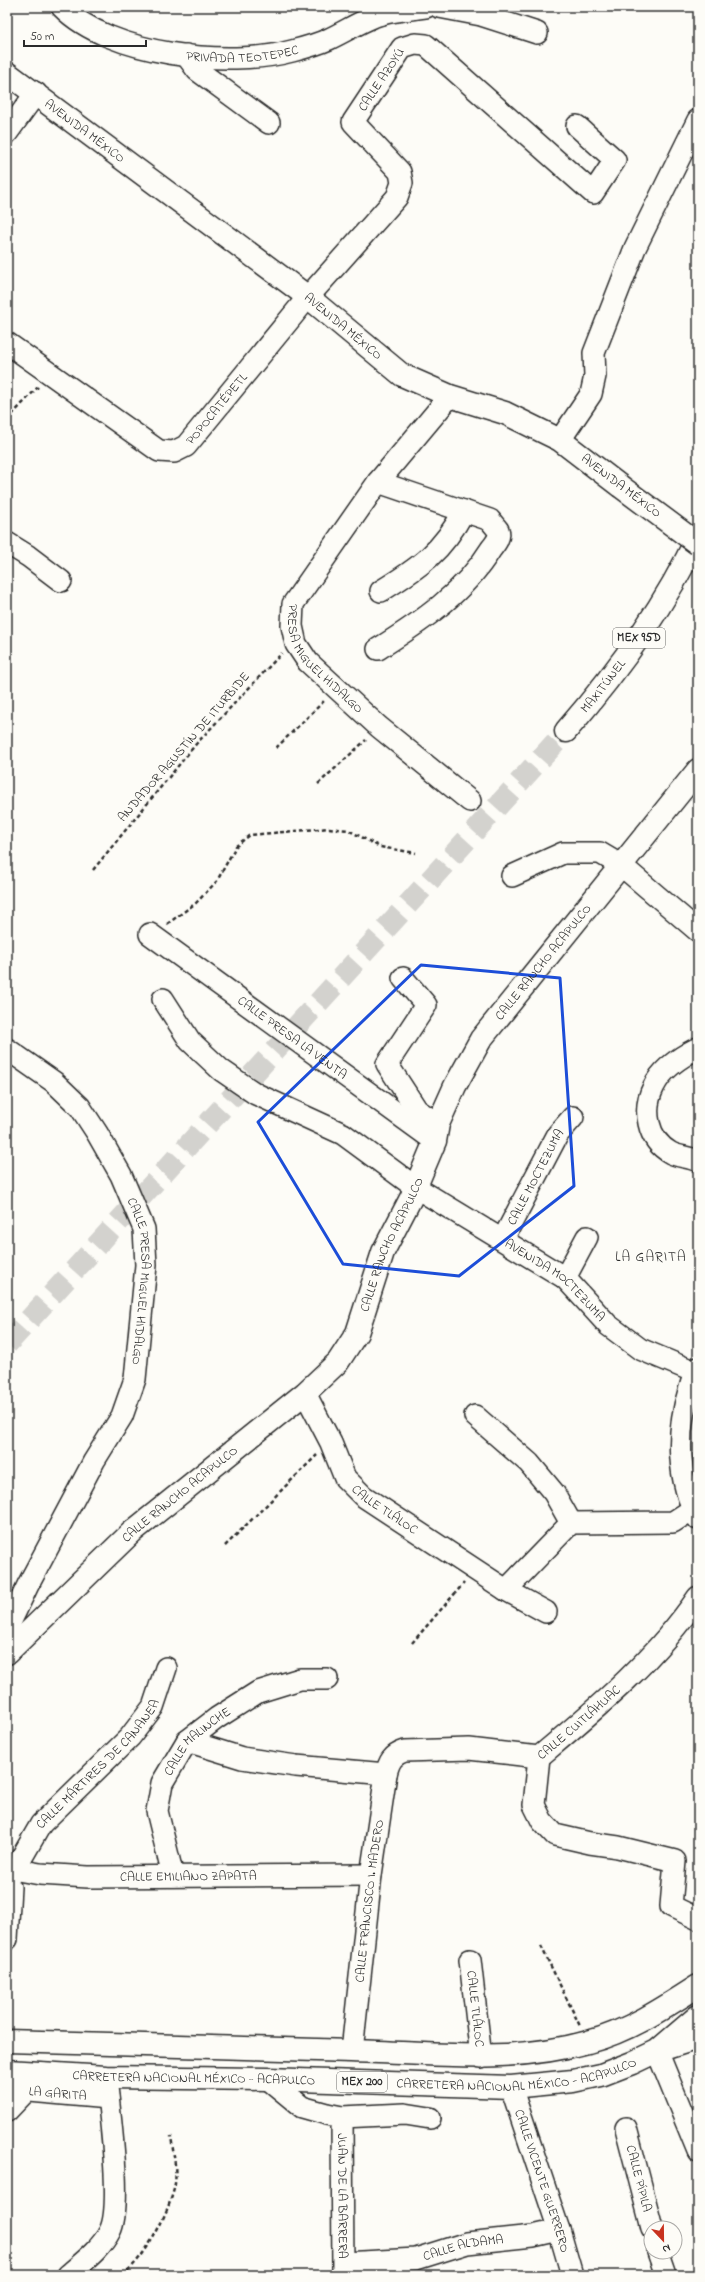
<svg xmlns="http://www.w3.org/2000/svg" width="705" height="2282" font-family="'Indie Flower',sans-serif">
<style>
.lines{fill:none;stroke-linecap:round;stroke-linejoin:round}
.highway-tunnel{stroke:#d3d2ce;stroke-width:22;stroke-dasharray:22 11;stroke-linecap:butt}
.minor-casing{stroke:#2b2b2b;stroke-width:24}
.major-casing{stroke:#2b2b2b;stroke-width:25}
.highway-casing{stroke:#2b2b2b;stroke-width:25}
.path{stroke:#2b2b2b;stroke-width:2.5;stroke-dasharray:4 3;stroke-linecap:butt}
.minor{stroke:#fdfcf7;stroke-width:21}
.major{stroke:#fdfcf7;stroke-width:22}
.highway{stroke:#fdfcf7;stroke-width:22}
.major-bridge-casing{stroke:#2b2b2b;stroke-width:25;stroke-linecap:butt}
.major-bridge{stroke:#fdfcf7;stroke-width:22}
.marked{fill:none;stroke:#1d4ed8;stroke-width:3;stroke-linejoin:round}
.labels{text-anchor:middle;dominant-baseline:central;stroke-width:3.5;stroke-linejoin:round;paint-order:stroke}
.shield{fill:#fdfcf7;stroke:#6a6a68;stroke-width:1}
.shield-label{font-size:12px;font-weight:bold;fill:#2b2b2b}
.street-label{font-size:13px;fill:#2b2b2b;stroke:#fdfcf7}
.neighbourhood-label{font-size:14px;letter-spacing:1px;fill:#2b2b2b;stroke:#fdfcf7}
</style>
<rect width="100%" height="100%" fill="#fdfcf7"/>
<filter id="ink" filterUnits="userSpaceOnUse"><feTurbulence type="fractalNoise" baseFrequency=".025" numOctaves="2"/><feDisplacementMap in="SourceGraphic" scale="8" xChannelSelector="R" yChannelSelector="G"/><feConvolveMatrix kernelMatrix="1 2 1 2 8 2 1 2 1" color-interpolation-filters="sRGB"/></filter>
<g filter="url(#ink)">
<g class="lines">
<path class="highway-tunnel" d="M7,1344L566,731"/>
<g class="minor-casing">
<g id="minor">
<path id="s1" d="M62,7C109,55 229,68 292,51C304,48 318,44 329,39C344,32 358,23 373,17C388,10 409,10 426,7"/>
<path d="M439,7L481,15L537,33"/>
<path d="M186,55L197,70L269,123"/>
<path d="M7,133L36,93"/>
<path id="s2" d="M7,343L159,451L174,452L186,446L308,297L397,197L402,183L400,172L353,122L402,48L415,44L426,45L593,193L615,160L577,126"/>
<path id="s3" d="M450,396L378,482L293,604L292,626L296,644L308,662L379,727L470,801"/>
<path d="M560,440L591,394L595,376L594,353L635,248L698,120"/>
<path d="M378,482L490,520C492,523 496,527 498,530C501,537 495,544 491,549C464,593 421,622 378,649"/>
<path d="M7,543L28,556L61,581"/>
<path d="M381,591C420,567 442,552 464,511"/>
<path d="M512,876L563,853H600L622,866L698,931"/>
<path id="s4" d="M150,934L435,1141"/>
<path d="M403,978L426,1005L387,1064L417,1110L438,1124"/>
<path id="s5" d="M163,999L190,1041L221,1070L256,1094L343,1134L415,1187L565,1278L608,1325L640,1349L695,1372"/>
<path d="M698,1048C682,1056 662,1069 654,1086C642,1109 647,1140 671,1153C679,1157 690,1157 698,1161"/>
<path id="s6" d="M7,1049L54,1082L80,1107L97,1133L121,1175L144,1229L146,1265L135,1379L122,1416L94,1461L28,1585L7,1629"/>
<path id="s7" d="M503,1239L558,1134L573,1117"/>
<path d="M565,1278L587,1237"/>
<path d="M698,1368C693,1374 692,1383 689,1391C676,1432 677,1480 698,1519"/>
<path id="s8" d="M305,1393L331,1443L345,1478L363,1496L506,1590L546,1612"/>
<path d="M475,1416L529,1463L554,1493L571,1523"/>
<path d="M506,1590L571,1523L673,1522L693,1509"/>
<path d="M187,1741L242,1758L296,1766L386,1774"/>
<path d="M539,1757L534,1805L542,1821L555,1835L590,1843L618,1847L675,1861L671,1906L698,1919"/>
<path id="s9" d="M22,1857L41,1824L130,1737L153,1707L166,1668"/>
<path id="s10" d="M7,1868L40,1874L88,1877L371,1875"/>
<path id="s11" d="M173,1876L157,1811L162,1783L187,1741L217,1718L258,1692L300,1679H327"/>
<path d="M7,1939L10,1887"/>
<path id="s12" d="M470,1960L481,2057"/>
<path id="s13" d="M352,2051L371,1875L386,1774C389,1762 392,1755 405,1751L469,1749L539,1757C597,1708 655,1660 698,1597"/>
<path d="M657,2051L698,2151"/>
<path d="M268,2079L302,2107L327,2114L342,2117L405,2114L430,2118"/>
<path id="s14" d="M511,2087L559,2230L572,2275"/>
<path id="s15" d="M7,2089L108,2098"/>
<path d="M7,2111L26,2091"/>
<path id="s16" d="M342,2117L343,2275"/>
<path id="s17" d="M626,2128L652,2228"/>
<path d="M658,2252L666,2275"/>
<path id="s18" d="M344,2263L416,2259L467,2243L533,2236L559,2230"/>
<path d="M68,2275C83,2262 101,2249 110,2231C123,2205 109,2110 106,2077"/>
</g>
</g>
<g class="major-casing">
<g id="major">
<path id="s19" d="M7,73L308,297L402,375L450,396L505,413L560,440L620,486"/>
<path id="s20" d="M7,1653L132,1532L305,1393L338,1362L357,1333L383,1252L411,1198L435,1141L438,1124L455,1086L481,1039L698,770"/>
<path d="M7,2041C122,2045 236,2047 351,2051C430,2053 510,2064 588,2042C627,2032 664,2008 698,1986"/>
<path d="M663,2049L698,2038"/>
<path id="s21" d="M7,2071L106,2077L268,2079L511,2087L573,2081L601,2075L632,2063L657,2051L698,2016"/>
</g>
</g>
<g class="highway-casing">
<g id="highway">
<path id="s22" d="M566,731C618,671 664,608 698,536"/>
</g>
</g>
<path class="path" d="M7,420L38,387
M276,748L324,701
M318,784L366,740
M93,870L196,744L282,653
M167,924L196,903L217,881L236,846L250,835L329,828L348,830L380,847L416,853
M225,1546L317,1455
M412,1643L464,1583
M541,1946L580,2026
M122,2275C145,2259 167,2216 174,2189C178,2173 173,2152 171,2136"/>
<use href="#minor" class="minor"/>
<use href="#major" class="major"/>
<use href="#highway" class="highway"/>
<g class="major-bridge-casing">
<path id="major-bridge" d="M620,486L698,544"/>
</g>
<use href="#major-bridge" class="major-bridge"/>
</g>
</g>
<path class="marked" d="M421,965L560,978L574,1186L459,1276L343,1264L258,1122Z"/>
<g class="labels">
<g class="shield">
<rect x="613" y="628" width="52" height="20" rx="3"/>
<rect x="337" y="2072" width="50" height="20" rx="3"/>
</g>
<g class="shield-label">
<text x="639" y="638">MEX 95D</text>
<text x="362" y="2082">MEX 200</text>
</g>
<g class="street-label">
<text stroke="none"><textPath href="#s1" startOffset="192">PRIVADA TEOTEPEC</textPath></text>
<text stroke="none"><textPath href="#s2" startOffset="687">CALLE AZOYÚ</textPath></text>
<text stroke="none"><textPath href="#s19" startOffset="97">AVENIDA MÉXICO</textPath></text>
<text stroke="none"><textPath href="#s19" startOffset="421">AVENIDA MÉXICO</textPath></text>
<text stroke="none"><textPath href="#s2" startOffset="263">POPOCATÉPETL</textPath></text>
<text transform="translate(621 486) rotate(37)">AVENIDA MÉXICO</text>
<text stroke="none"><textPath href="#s3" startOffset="328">PRESA MIGUEL HIDALGO</textPath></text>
<text stroke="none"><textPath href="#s22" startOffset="58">MAXITÚNEL</textPath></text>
<text transform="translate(184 747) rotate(-49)">ANDADOR AGUSTÍN DE ITURBIDE</text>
<text stroke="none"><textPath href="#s20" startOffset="895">CALLE RANCHO ACAPULCO</textPath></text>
<text stroke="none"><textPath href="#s4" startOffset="176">CALLE PRESA LA VENTA</textPath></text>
<text stroke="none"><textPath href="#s7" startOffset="70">CALLE MOCTEZUMA</textPath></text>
<text stroke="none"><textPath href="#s20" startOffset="571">CALLE RANCHO ACAPULCO</textPath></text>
<text stroke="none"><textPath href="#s5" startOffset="489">AVENIDA MOCTEZUMA</textPath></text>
<text stroke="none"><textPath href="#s6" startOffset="283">CALLE PRESA MIGUEL HIDALGO</textPath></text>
<text stroke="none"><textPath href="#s20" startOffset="235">CALLE RANCHO ACAPULCO</textPath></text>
<text stroke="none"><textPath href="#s8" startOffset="145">CALLE TLÁLOC</textPath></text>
<text stroke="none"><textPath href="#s13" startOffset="498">CALLE CUITLÁHUAC</textPath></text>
<text stroke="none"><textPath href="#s11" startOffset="151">CALLE MALINCHE</textPath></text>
<text stroke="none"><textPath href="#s9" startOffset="121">CALLE MÁRTIRES DE CANANEA</textPath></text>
<text stroke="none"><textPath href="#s10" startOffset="182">CALLE EMILIANO ZAPATA</textPath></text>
<text stroke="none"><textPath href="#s13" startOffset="151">CALLE FRANCISCO I. MADERO</textPath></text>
<text stroke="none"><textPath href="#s12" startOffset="49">CALLE TLÁLOC</textPath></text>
<text stroke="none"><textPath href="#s21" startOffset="511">CARRETERA NACIONAL MÉXICO - ACAPULCO</textPath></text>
<text stroke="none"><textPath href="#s21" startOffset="187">CARRETERA NACIONAL MÉXICO - ACAPULCO</textPath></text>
<text stroke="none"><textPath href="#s15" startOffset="51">LA GARITA</textPath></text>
<text stroke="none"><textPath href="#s17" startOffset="52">CALLE PÍPILA</textPath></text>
<text stroke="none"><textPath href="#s14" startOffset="99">CALLE VICENTE GUERRERO</textPath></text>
<text stroke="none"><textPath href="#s16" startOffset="79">JUAN DE LA BARRERA</textPath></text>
<text stroke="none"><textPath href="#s18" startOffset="121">CALLE ALDAMA</textPath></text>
</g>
<g class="neighbourhood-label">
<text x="651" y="1257">LA GARITA</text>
</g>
</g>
<rect width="705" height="2282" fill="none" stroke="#fdfcf7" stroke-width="24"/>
<rect x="12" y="12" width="681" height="2258" fill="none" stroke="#2b2b2b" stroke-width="1.5" filter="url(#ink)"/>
<g transform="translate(663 2240) rotate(158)"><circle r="19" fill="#fdfcf7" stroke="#a9a8a5"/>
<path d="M0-3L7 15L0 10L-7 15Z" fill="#c8321e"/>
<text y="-6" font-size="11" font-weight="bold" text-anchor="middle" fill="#2b2b2b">N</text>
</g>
<path d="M24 40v6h122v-6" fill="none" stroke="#2b2b2b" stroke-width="2"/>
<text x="30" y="40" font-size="12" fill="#2b2b2b" stroke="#fdfcf7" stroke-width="3" paint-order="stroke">50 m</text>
</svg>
